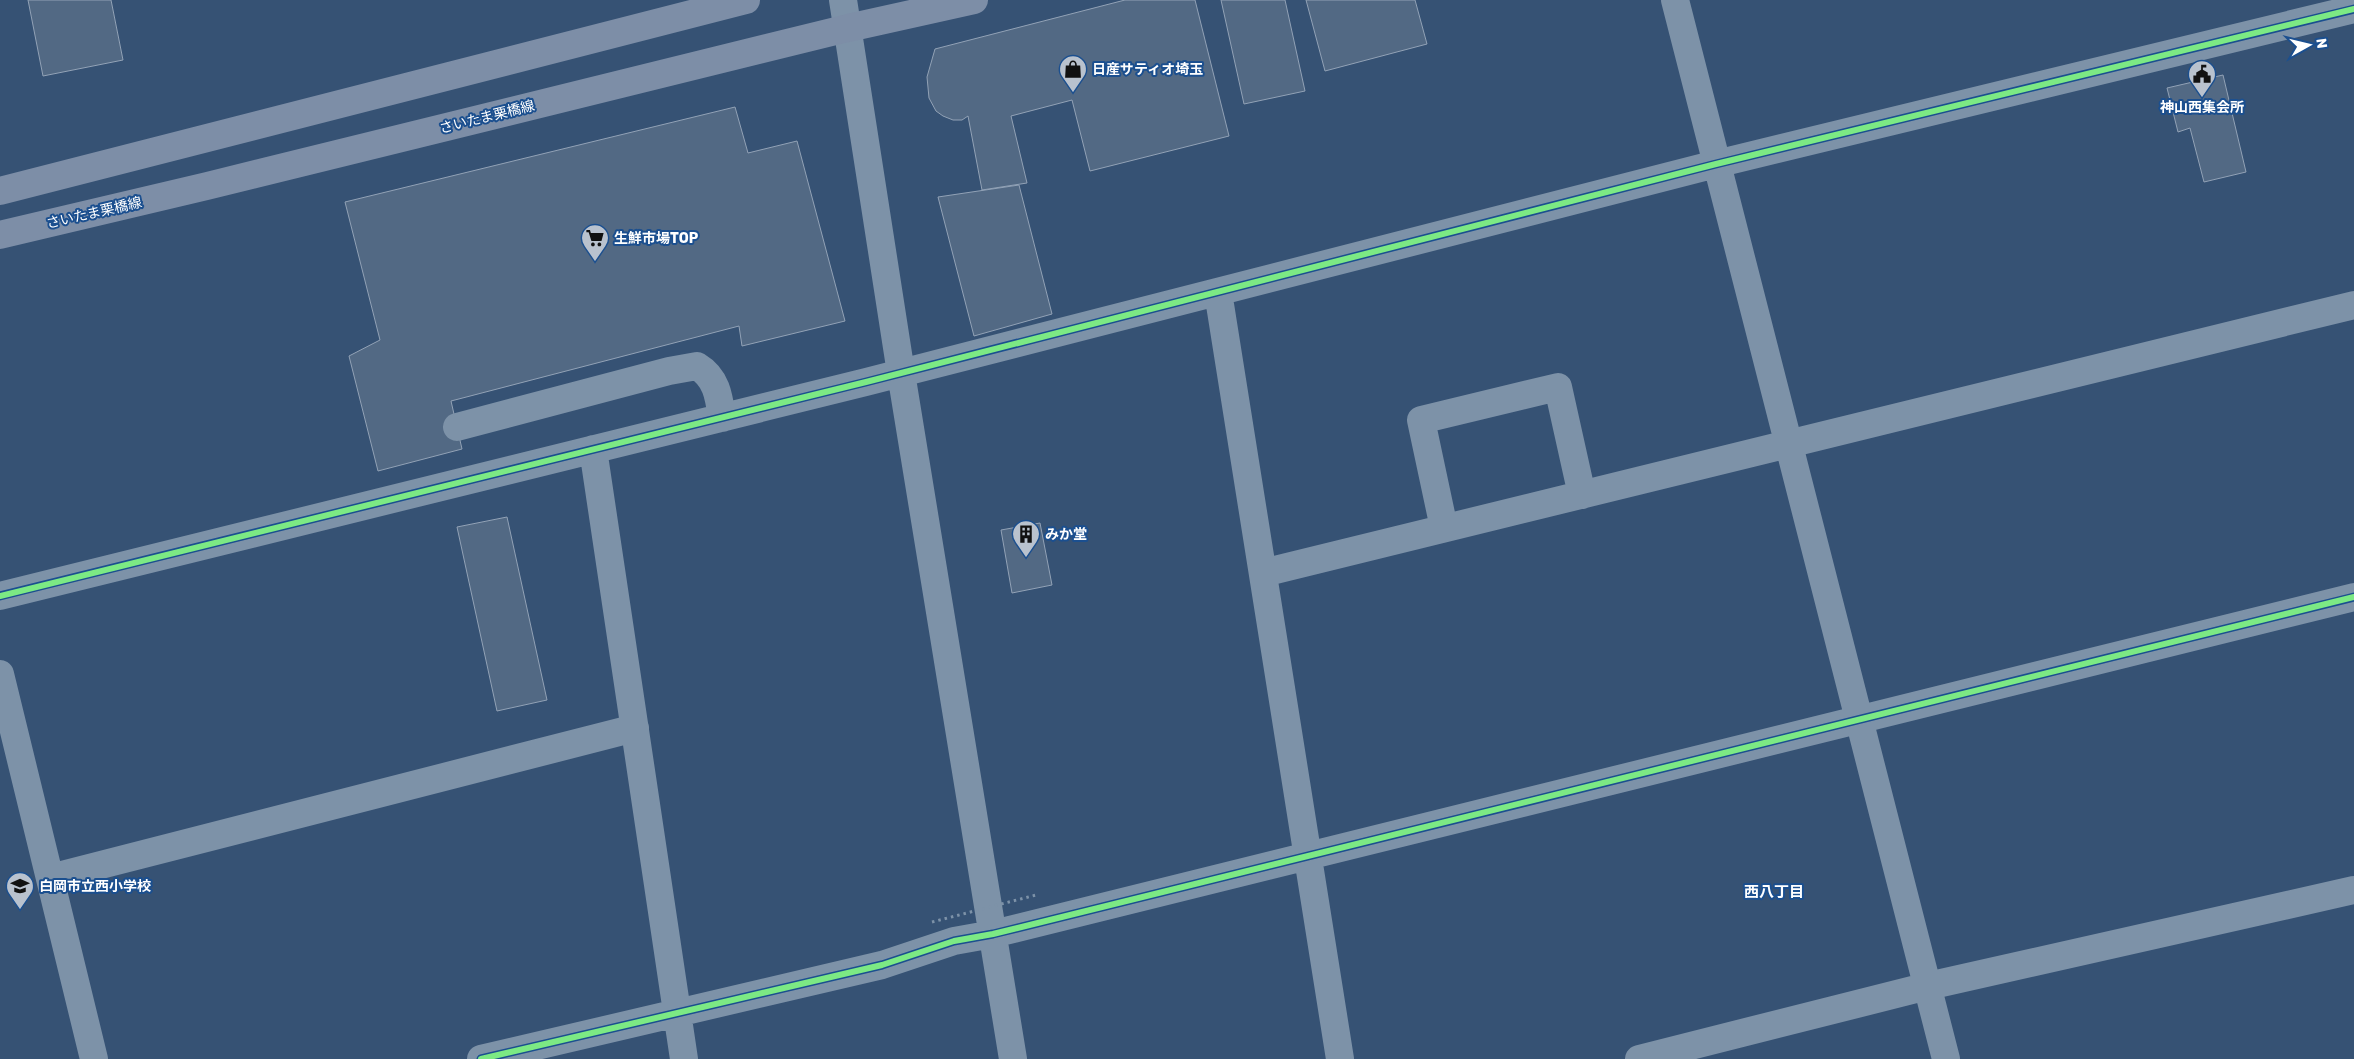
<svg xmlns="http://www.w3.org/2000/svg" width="2354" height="1059" font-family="Rubik,'Noto Sans JP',sans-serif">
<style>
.building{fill:#526984;stroke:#92a2b6}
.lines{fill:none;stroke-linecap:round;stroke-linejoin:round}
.minor{stroke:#7d92a8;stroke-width:28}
.major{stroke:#7d8ea7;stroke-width:28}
.path-bridge{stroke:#7d92a8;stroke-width:3;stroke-dasharray:2.5 4;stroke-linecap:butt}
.cycleway-casing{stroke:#1b4f8f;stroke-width:9}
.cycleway{stroke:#7ce984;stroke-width:6}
.labels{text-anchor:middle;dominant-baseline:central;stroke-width:4;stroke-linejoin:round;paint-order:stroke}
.poi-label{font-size:14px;font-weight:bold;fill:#fff;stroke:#1b4f8f;text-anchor:start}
.street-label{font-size:14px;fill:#fff;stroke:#1b4f8f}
.neighbourhood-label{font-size:15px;font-weight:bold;fill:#fff;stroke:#1b4f8f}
</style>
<rect width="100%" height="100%" fill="#365274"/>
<path class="building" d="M28,0H111L123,60L43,76Z
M1125,0H1195L1229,136L1090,171L1072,100L1011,116L1027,183L982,190L968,116L962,120H953L943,116L936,111L929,98L927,77L935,49Z
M1221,0H1285L1305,91L1244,104Z
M1306,0H1415L1427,44L1325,71Z
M2223,75L2246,172L2204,182L2190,128L2178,132L2167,88Z
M735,107L748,153L797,141L845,321L742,346L739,326L451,401L462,449L378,471L349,356L380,340L345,202Z
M1019,185L1052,314L974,336L938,197Z
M507,517L547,700L497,711L457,527Z
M1040,523L1052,585L1012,593L1001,530Z"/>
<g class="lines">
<path class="minor" d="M843,0L901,373L1013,1059
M1675,0L1946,1059
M1218,292L1340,1059
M457,427L669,371L697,366C717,378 719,397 722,418
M593,449L684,1059
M1444,528L1421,420L1558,387L1582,495
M1263,573L2354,305
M0,596L866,382L1716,164L2354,9
M0,674L94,1059
M50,878L635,728
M481,1059L882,965L954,941L993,934L2354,597
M1639,1059L1928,986L2354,890"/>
<path class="major" d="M0,191L746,0
M0,235L207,186L848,28L974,0"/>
<path class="path-bridge" d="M932,922L1036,895"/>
<g class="cycleway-casing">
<path id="cycleway" d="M0,596L866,382L1716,164L2354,9
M481,1059L882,965L954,941L993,934L2354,597"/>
</g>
<use href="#cycleway" class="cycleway"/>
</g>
<defs>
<g id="shop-pin" transform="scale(1.4375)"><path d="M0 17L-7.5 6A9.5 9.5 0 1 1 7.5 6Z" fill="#b9c2ce" stroke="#1b4f8f"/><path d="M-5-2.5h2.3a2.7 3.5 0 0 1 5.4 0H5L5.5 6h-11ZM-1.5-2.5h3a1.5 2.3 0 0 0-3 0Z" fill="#111"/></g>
<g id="civic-pin" transform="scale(1.4375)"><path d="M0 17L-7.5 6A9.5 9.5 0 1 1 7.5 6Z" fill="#b9c2ce" stroke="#1b4f8f"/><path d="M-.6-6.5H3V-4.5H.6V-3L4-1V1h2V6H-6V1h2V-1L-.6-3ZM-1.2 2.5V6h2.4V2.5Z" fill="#111"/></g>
<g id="supermarket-pin" transform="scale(1.4375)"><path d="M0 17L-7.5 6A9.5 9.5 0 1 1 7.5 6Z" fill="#b9c2ce" stroke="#1b4f8f"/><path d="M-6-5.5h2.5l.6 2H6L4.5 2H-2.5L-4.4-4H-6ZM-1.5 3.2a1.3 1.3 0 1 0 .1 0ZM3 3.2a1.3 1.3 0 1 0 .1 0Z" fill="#111"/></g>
<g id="building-pin" transform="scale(1.4375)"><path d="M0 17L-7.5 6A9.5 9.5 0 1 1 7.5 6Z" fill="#b9c2ce" stroke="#1b4f8f"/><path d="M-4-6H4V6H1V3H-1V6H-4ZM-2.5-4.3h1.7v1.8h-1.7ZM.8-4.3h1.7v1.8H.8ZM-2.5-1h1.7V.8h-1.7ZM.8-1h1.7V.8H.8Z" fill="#111"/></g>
<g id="school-pin" transform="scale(1.4375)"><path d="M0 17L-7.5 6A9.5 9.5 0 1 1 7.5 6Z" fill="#b9c2ce" stroke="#1b4f8f"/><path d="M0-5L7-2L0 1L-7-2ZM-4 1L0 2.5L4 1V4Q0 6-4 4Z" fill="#111"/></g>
</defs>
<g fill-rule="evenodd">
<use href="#shop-pin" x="1073" y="69"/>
<use href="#civic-pin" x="2202" y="74"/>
<use href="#supermarket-pin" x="595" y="238"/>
<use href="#building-pin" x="1026" y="534"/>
<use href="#school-pin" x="20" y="886"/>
</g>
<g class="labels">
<g class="poi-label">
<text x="1092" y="69">日産サティオ埼玉</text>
<text x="2202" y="107" text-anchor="middle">神山西集会所</text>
<text x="614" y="238">生鮮市場TOP</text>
<text x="1045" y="534">みか堂</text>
<text x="39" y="886">白岡市立西小学校</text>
</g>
<g class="street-label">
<text transform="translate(487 117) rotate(-14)">さいたま栗橋線</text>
<text transform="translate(94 213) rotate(-13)">さいたま栗橋線</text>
</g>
<g class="neighbourhood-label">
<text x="1774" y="892">西八丁目</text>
</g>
</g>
<g transform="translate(2309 45) rotate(82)" stroke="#1b4f8f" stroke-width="4" paint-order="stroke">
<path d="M0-4L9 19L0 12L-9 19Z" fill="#ffffff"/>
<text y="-8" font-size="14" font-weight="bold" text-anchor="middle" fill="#ffffff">N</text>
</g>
</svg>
